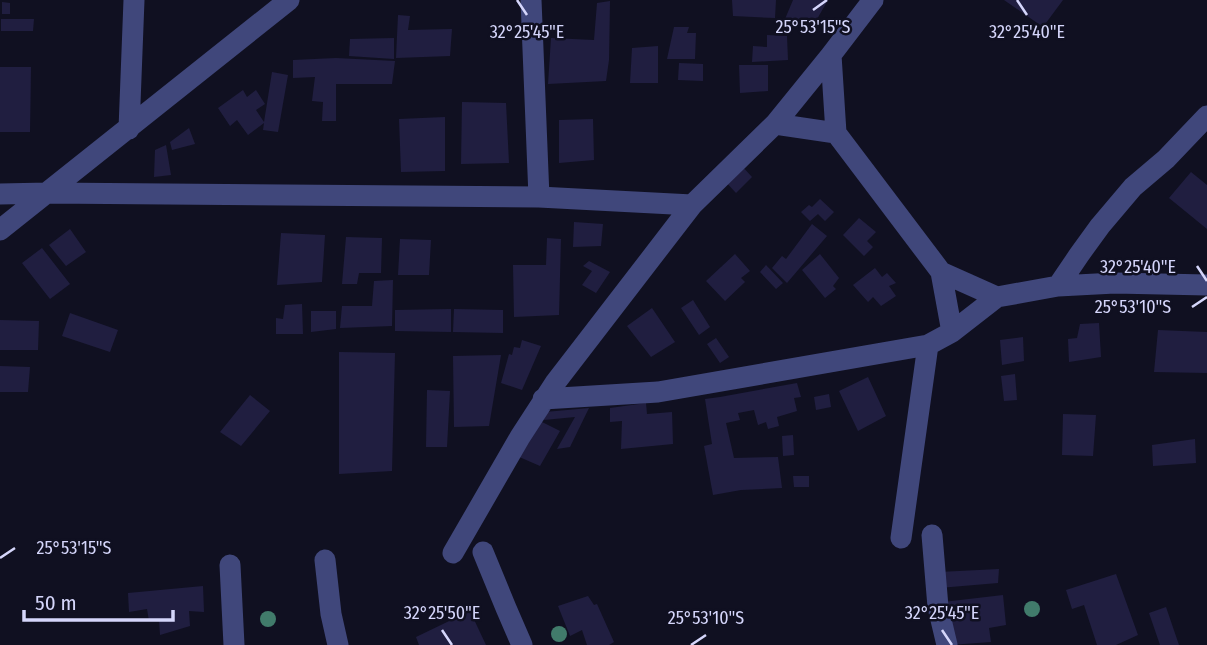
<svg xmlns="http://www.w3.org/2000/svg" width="1207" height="645" font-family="'Fira Sans Condensed',sans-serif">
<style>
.building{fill:#201e40}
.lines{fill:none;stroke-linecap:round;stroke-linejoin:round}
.minor{stroke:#40477b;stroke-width:21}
.tree{fill:#417b6b}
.ticks{fill:none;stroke:#d5d6fb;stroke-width:2.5}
.ticks-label{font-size:18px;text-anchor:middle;fill:#d5d6fb;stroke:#101021;stroke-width:5;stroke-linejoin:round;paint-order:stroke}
</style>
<rect width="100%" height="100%" fill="#101021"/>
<path class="building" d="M732,0H776L775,18L733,16Z
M793,0H828L809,33L785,19Z
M1004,0H1063L1043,27Z
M610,1L609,60L606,81L548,84L551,38L594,40L597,3Z
M2,2L10,3V14H2Z
M398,15L410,16L408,30L452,29L450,56L396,58Z
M1,19H34L33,31H1Z
M674,27H689L687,33H696L695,59H667Z
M767,35L787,36L788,60L752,62L753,46L767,47Z
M394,38V59L349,56L350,39Z
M658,46V83H630L632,48Z
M336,58L395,61L392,84H336V121H322L323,102L312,101L315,77L293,78V60Z
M679,63L703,64V81L678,80Z
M739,65H768V91L740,93Z
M0,67H31L30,132H0Z
M272,72L288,75L278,132L263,130L264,123L248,135L237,120L230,126L218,108L243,90L247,97L256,90L265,104L256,110L264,122Z
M462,102L506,103L509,163L461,164Z
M445,117V171L401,172L399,119Z
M593,119L594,160L559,163V120Z
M189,128L195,144L172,150L170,142Z
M166,145L171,175L154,177L155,150Z
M741,165L752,177L736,193L724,180Z
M1191,172L1207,185V229L1169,198Z
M820,199L834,212L825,221L818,214L810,221L801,212L809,205L812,207Z
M859,218L876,232L867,241L873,247L864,256L843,235Z
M574,222L603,224L601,246L573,247Z
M812,224L827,236L787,283L772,268L782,256L786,259Z
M70,229L86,252L66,266L49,245Z
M281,233L325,235L322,282L277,285Z
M346,237L382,238L381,273H359L357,284H342Z
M547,238L561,239L559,315L514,317L513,265H546Z
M400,239L431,240L429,275H398Z
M42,248L70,284L50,299L22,263Z
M735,254L750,271L741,278L745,282L725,301L706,281Z
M820,254L839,278L833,286L836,289L825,298L802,270Z
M589,261L610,272L596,293L582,285L592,271L583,266Z
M766,265L783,283L776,289L760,272Z
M875,268L882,277L887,273L896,283L889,286L896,296L881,306L873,297L868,302L853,285Z
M393,280L392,326L340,328L342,306H372L374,281Z
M693,300L710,327L699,335L681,308Z
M302,304L303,334H276V318L283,319L285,305Z
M652,308L675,342L651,357L627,326Z
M451,309V332L395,331V310Z
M454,309L503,310V333L453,332Z
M311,311H336V329L311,332Z
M70,313L118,330L110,352L62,336Z
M0,320L39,321L38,350H0Z
M1099,323L1101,357L1069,362L1068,339L1077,338L1080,324Z
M1158,330L1207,332V373L1154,372Z
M1023,337L1024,361L1002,365L1000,340Z
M716,338L729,357L720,363L707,344Z
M522,340L541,346L522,390L501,383L509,354L512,355L514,347L520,348Z
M339,352L395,353L392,471L339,474Z
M501,355L489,426L454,427L453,356Z
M0,366L30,367L28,392H0Z
M1015,374L1017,400L1004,401L1001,376Z
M868,377L886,416L858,431L839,391Z
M797,383L801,397L794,398L797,411L777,417L779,426L768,429L766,422L758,425L754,410L738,413L740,420L726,423L734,458L778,457L782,488L741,490L713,495L704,446L712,444L705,399L720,397Z
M427,390L450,391L447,447H426Z
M829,394L831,407L816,410L814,397Z
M250,395L270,411L241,446L220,432Z
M646,403L647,414L672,412L673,444L621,449L622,421L610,422V408Z
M589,408L570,447L557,449L575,417L544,420L545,412Z
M1063,414L1096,415L1093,456L1062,455Z
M538,420L560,431L540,466L517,456Z
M793,435L794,455L783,456L782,436Z
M1195,439L1196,463L1153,466L1152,445Z
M793,476H809V487H794Z
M999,569L998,583L939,588V572Z
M1116,574L1138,635L1116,645H1097L1084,605L1072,609L1066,590Z
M203,586L204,612L189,611L190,626L160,635L159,619L149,621L147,609L129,612L128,593Z
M1003,595L1006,625L989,628L991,642L950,645L943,602Z
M588,596L594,605L597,604L614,642L609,645H587L582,630L570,636L558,606Z
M1166,607L1179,645H1160L1149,613Z
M470,611L486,645H419L416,637Z"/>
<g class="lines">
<path class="minor" d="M531,0L539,197
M831,55L836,133L941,272L952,332
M775,124L836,133
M129,129L134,0
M0,194L48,193L539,197L692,205
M0,230L289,0
M941,272L997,297
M1058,286L1079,255L1100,226L1133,187L1166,159L1207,116
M543,399L658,392L928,345
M932,535L938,607L947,645
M901,538L928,345L952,332L997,297L1058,286L1115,283L1207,285
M483,552L506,608L522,645
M453,553L520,437L555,383L692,205L775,124L831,55L873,0
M325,560L331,614L338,645
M230,565L234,645"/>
</g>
<g class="tree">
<circle cx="1032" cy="609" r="8"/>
<circle cx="268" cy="619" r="8"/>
<circle cx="559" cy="634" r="8"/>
</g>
<path class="ticks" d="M517,0L527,15M1017,0L1027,15M813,10L827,0M1197,266L1207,281M1192,307L1207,297M0,558L15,548M442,630L452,645M942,630L952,645M691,645L706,635"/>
<g class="ticks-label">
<text x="813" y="33">25°53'15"S</text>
<text x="527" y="38">32°25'45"E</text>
<text x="1027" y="38">32°25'40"E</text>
<text x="1138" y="273">32°25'40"E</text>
<text x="1133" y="313">25°53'10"S</text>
<text x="74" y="554">25°53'15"S</text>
<text x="442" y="619">32°25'50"E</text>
<text x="942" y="619">32°25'45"E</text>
<text x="706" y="624">25°53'10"S</text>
</g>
<path d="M24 610v10h149v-10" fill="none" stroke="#d5d6fb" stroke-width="3.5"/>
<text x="35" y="610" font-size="21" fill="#d5d6fb" stroke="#101021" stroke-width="5" paint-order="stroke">50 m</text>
</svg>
